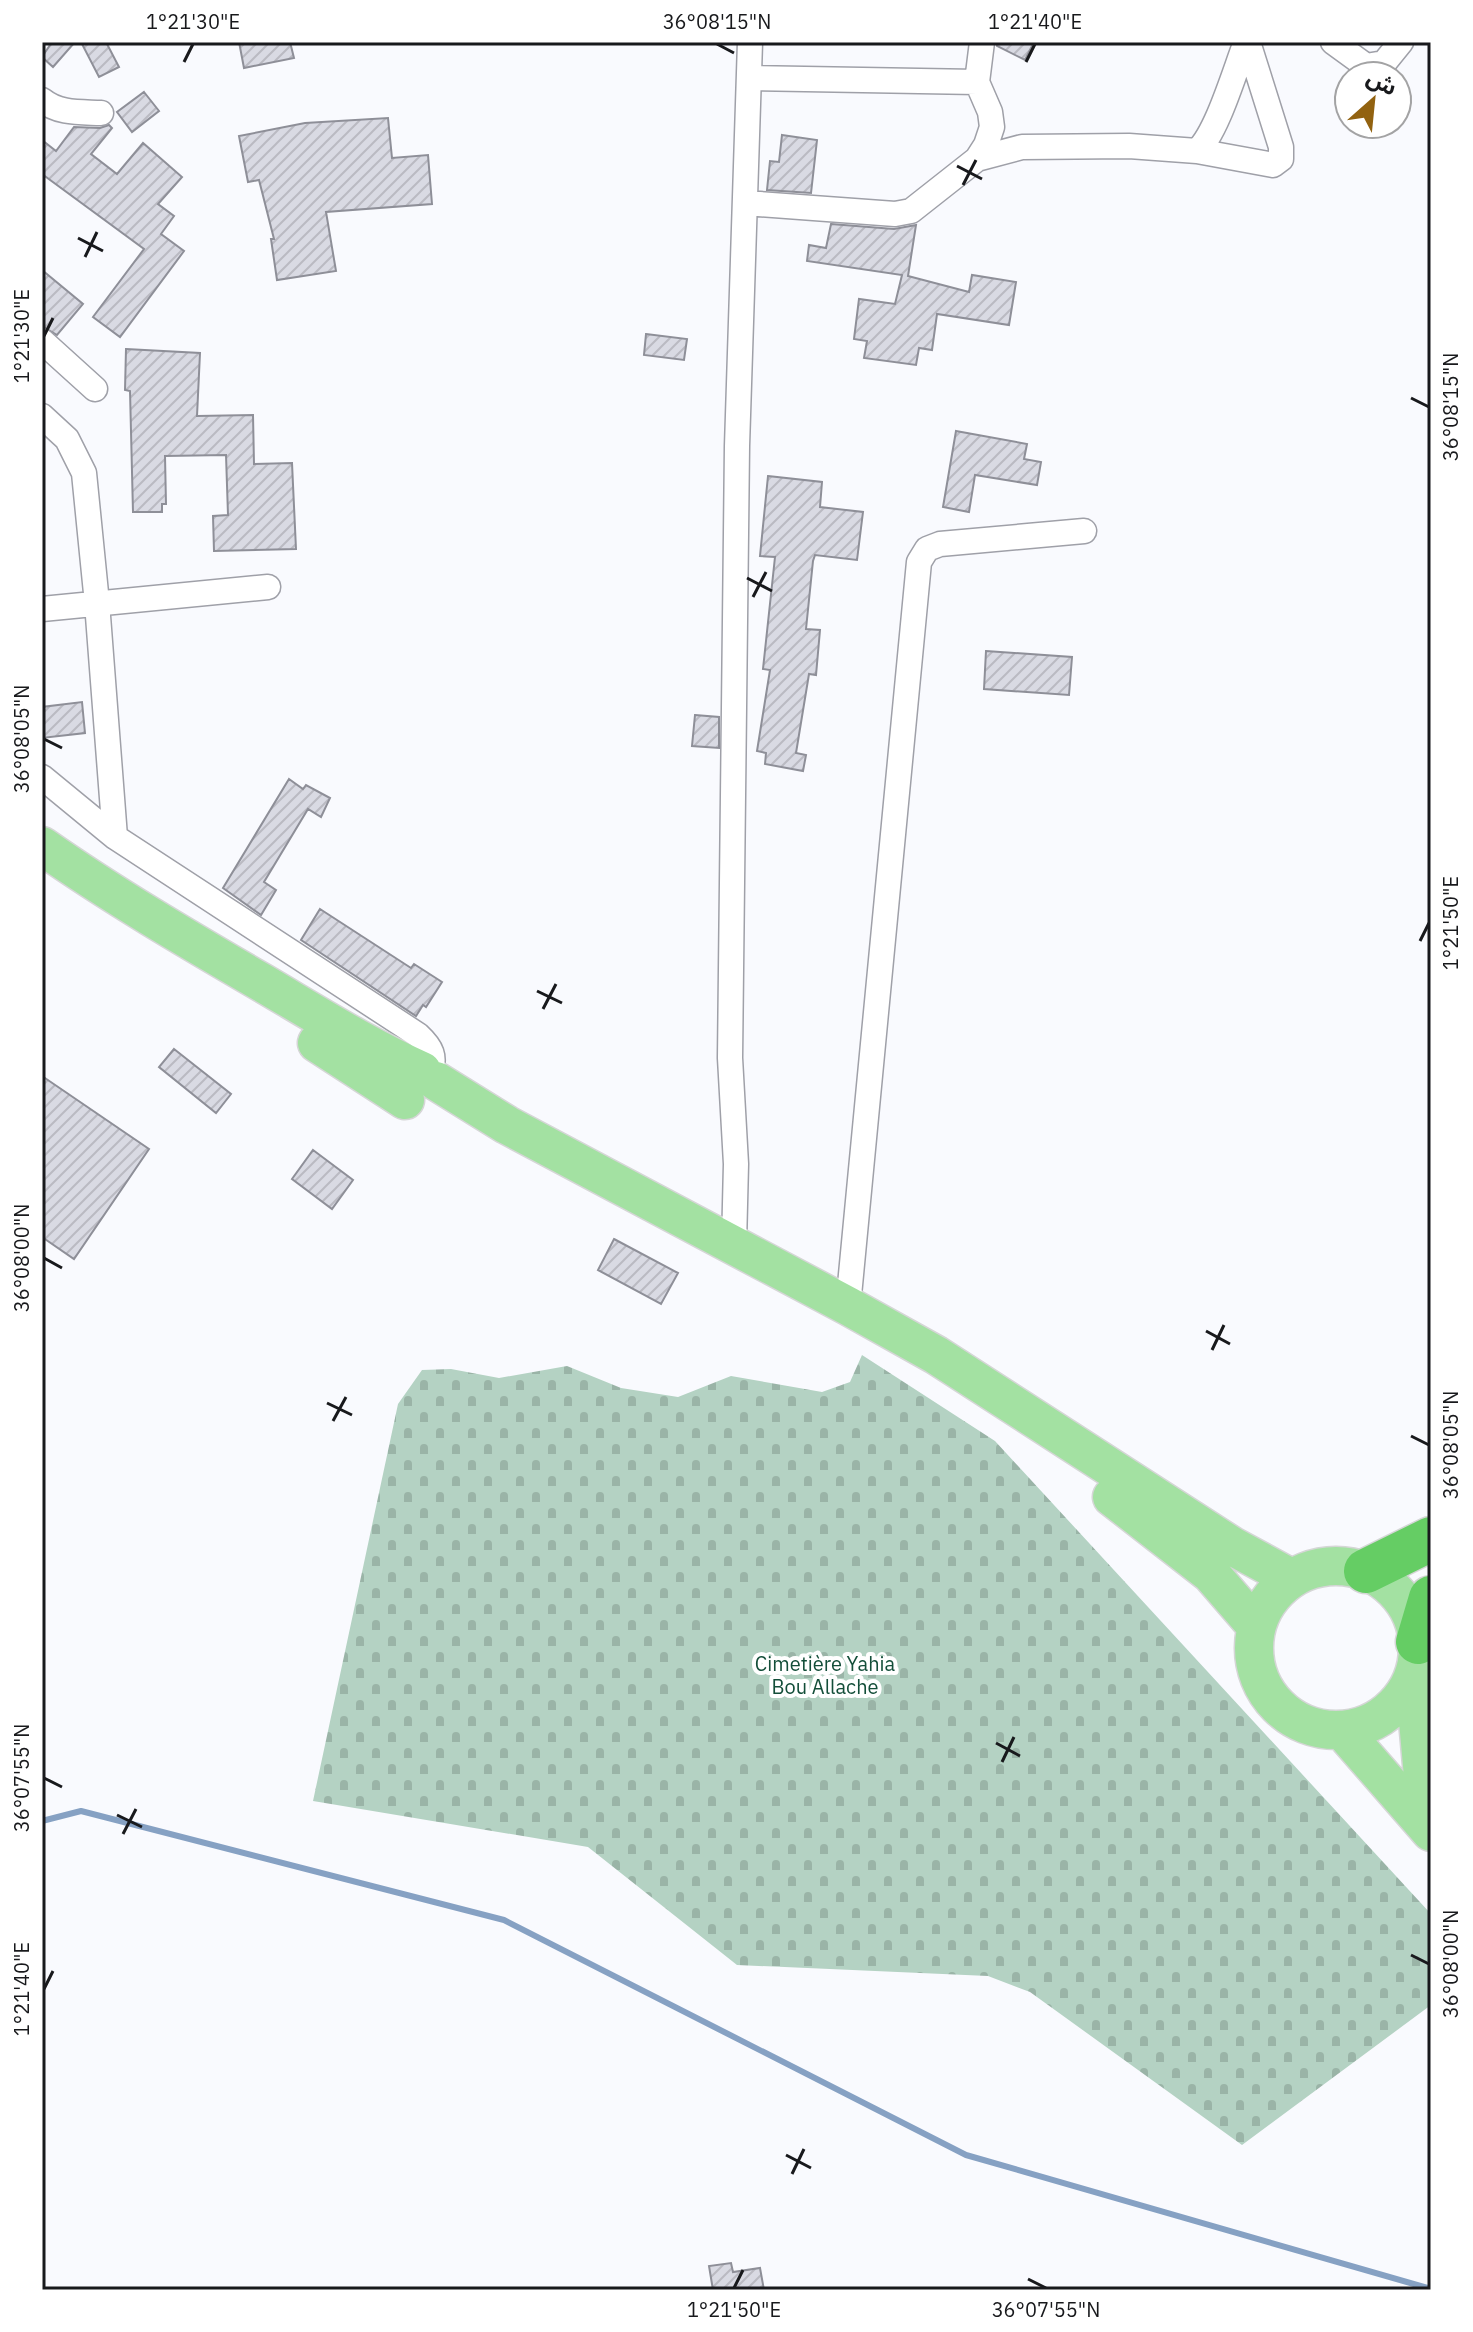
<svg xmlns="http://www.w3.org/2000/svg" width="1473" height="2332" font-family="'IBM Plex Sans','Noto Sans Arabic',sans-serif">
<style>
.cemetery{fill:url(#cemetery-stones)}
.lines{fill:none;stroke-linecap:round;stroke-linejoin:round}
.stream{stroke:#86a1c3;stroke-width:6}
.building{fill:url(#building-hatch);stroke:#8e8f98;stroke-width:2}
.street-casing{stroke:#9fa0a8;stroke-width:27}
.primary-casing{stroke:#d5d6d6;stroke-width:41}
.highway-casing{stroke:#d5d6d6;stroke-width:47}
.street{stroke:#fff;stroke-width:24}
.primary{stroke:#a3e1a2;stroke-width:38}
.highway{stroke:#65cd64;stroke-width:44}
.ticks{fill:none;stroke:#18191c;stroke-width:3}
.labels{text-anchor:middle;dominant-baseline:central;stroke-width:8;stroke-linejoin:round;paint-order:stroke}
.park-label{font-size:20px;fill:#134e39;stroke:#fff}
.neatline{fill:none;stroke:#18191c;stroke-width:3}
.ticks-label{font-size:20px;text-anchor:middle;fill:#18191c}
</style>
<defs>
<pattern id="cemetery-stones" width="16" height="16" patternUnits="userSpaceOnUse" patternTransform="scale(2)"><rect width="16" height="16" fill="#b4d2c3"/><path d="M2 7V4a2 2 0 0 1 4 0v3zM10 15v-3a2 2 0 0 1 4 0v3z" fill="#9ab4a7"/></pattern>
<pattern id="building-hatch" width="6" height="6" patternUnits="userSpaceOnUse" patternTransform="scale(2)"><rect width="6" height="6" fill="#d9dae3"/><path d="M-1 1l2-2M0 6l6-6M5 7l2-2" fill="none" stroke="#babac2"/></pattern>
</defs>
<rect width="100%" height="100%" fill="#f9fafe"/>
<path class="cemetery" d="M862,1355L995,1441L1431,1914V2005L1242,2145L1030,1992L988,1976L737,1965L588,1847L313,1801L398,1404L422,1370L451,1369L499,1378L567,1366L621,1388L678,1397L731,1376L822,1392L850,1382Z"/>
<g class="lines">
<path class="stream" d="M42,1821L81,1811L504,1920L966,2155L1431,2289"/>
</g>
<path class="building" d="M52,42H75L53,67L42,57Z
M81,42H106L119,67L99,77Z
M239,42H290L294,58L244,68Z
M997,42H1034L1025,60L997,46Z
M144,92L159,111L132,132L117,112Z
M388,118L392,158L428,155L432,204L326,212L336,271L277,280L271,239H274L259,180L248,182L239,136L305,123Z
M109,125L112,128L91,154L117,174L143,143L182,177L158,204L174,216L161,234L184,251L120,337L93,317L144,249L42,174V140L56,151L74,127L100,128Z
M782,135L817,140L811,193L767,190L770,161L779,162Z
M831,224L894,229L916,225L908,276L969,292L972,275L1016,282L1009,325L937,314L932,350L919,348L916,365L864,358L867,341L854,339L859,299L895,304L902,275L807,261L809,245L826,248Z
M42,270L83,304L57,335L42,326Z
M646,334L687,339L684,360L644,355Z
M126,349L200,353L197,416L253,415L254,464L292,463L296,549L214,551L213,516L228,515L226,455L165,456L166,504H162V512H133L130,391L125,390Z
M956,431L1027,444L1024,459L1041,462L1037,485L975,475L969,512L943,507Z
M768,476L822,482L820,507L863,512L857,560L815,555L813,561L806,629L820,630L816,675L809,674L796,753L806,755L803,771L765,764L766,753L757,751L770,670L763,669L775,557L760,556Z
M986,651L1072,657L1069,695L984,689Z
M82,702L85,733L42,738V707Z
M695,715L719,717V748L692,746Z
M289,779L303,789L306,785L330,798L321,817L308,809L264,882L276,890L261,915L223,888Z
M320,909L411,968L414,964L442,982L426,1007L423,1005L416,1016L301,940Z
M174,1049L231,1094L216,1113L159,1067Z
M42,1076L149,1149L74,1259L42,1237Z
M313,1150L353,1180L332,1209L292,1179Z
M614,1239L678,1273L661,1304L598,1270Z
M731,2263L733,2272L760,2268L764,2290H713L709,2266Z"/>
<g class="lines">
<g class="street-casing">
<path id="street" d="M1333,42L1366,66L1384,63L1401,42
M749,78L977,82
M42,100C59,114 80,112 101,113
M1197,151L1273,165L1281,159V147L1248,42
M977,159L1022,147L1129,146L1197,151C1217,133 1235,70 1246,42
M745,203L895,214L911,211L977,159L986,145L992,127L990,112L977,82L982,42
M42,341L95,389
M42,416L67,439L84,473L97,603L115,837
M42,609L268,587
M42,777L115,837L418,1035C431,1047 437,1057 429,1074
M734,1244L736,1164L730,1058L737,446L750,42
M848,1306L919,562L927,549L940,544L1084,531"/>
</g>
<g class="primary-casing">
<path id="primary" d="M42,846C112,895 187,939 261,982C314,1013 366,1046 422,1071
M317,1043L405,1100
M436,1081L507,1125L848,1306L936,1355L1232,1546L1291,1578
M1112,1497L1211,1574L1256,1626
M1254 1648a82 82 0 1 1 164 0a82 82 0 1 1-164 0Z
M1414,1676L1424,1787L1431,1816
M1342,1730L1431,1832"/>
</g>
<g class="highway-casing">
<path id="highway" d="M1366,1571L1431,1539
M1418,1642L1431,1598"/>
</g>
<use href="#street" class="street"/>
<use href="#primary" class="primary"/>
<use href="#highway" class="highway"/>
</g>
<path class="ticks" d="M717,44L734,53M184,62L193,44M1026,62L1035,44M957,166L982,179M963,185L976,160M78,238L103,251M85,257L97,232M44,336L53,318M1411,398L1429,407M747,578L772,591M753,597L766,572M44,739L62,748M1420,941L1429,923M537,991L562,1003M543,1009L556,984M44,1258L62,1268M1206,1331L1230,1344M1212,1350L1224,1325M327,1403L352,1415M333,1421L346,1397M1411,1436L1429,1445M996,1743L1020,1756M1002,1762L1014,1737M44,1778L62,1787M117,1815L142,1827M123,1834L136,1809M1411,1955L1429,1964M44,1989L53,1971M786,2155L811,2168M792,2174L804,2149M1028,2279L1046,2288M734,2288L743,2270"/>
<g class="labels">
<g class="park-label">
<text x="825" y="1663">Cimetière Yahia<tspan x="825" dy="23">Bou Allache</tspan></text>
</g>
</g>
<rect width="1473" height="2332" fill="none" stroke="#ffffff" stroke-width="88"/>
<g transform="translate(1373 100) rotate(27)"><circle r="38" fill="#ffffff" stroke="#a3a3a4" stroke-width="2"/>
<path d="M0-6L14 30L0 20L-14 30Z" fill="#926210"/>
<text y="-12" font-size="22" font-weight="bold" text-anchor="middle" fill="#18191c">ش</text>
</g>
<rect x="44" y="44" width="1385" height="2244" class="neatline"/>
<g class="ticks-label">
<text x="193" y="29">1°21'30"E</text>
<text x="717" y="29">36°08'15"N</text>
<text x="1035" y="29">1°21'40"E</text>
<text transform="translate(22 336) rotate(-90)" y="7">1°21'30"E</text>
<text transform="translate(1451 407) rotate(-90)" y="7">36°08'15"N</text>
<text transform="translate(22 739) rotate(-90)" y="7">36°08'05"N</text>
<text transform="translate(1451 923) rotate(-90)" y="7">1°21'50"E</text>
<text transform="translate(22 1258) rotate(-90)" y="7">36°08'00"N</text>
<text transform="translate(1451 1445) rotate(-90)" y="7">36°08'05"N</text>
<text transform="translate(22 1778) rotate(-90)" y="7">36°07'55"N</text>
<text transform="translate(1451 1964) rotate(-90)" y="7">36°08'00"N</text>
<text transform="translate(22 1989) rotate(-90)" y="7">1°21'40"E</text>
<text x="734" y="2317">1°21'50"E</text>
<text x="1046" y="2317">36°07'55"N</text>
</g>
</svg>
